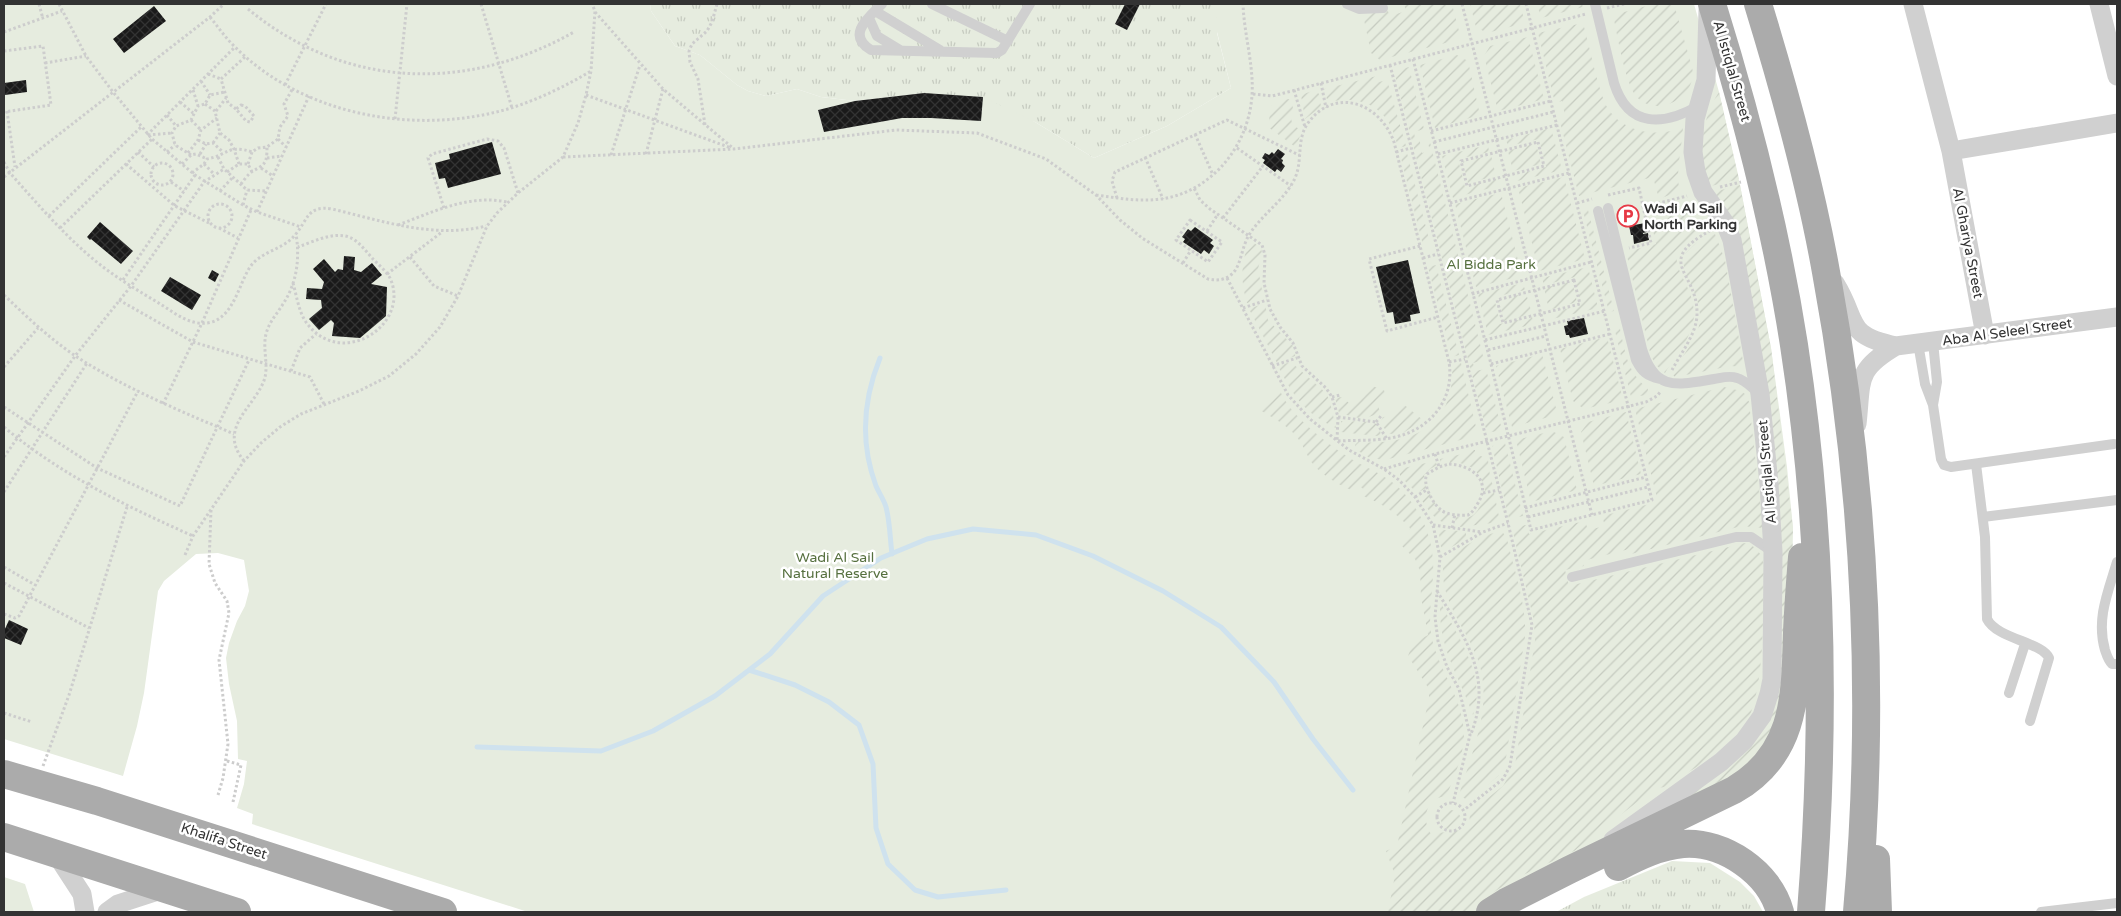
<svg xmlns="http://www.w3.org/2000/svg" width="2121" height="916" font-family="'Varela Round',sans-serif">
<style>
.grass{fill:url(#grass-tufts)}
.park{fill:#e6ecdf}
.garden{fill:url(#garden-furrows)}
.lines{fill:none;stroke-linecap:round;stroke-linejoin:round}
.stream{stroke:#cfe2ee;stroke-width:5}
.building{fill:url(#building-cross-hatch)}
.path{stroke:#cdcdcd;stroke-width:3;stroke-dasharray:2.5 2.5;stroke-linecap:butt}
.service{stroke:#d0d0d0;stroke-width:10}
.minor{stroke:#d0d0d0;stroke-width:19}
.primary{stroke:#ababab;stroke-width:28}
.labels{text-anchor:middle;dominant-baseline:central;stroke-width:5;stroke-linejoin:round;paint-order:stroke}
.street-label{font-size:14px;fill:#333;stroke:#fff}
.poi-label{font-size:14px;font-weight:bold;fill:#333;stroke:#fff;text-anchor:start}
.park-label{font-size:14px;fill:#56703f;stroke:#fff}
</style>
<defs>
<pattern id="grass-tufts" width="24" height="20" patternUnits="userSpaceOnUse" patternTransform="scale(1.25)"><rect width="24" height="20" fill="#e6ecdf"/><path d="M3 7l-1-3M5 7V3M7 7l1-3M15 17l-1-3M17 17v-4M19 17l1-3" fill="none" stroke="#c6cbc0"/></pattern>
<pattern id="garden-furrows" width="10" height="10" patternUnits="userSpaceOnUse" patternTransform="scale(1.25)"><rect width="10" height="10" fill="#e6ecdf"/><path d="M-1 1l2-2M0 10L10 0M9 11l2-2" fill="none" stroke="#c6cbc0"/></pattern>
<pattern id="building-cross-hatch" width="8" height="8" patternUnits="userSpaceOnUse" patternTransform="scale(1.25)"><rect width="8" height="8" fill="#1a1a1a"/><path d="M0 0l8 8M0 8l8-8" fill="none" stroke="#333"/></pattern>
</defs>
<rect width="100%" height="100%" fill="#fff"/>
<path class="grass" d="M650,4H1217V33L1231,88L1167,126L1094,158L1035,122L924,93L855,101L821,97L797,89L766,96L748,91L737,85L700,55L675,46L651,11Z
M1672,861L1710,863L1740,882L1754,896L1763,912H1556L1584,897Z"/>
<path class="park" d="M4,4H650L651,11L675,46L700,55L737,85L748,91L766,96L797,89L821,97L855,101L924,93L983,97L1035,122L1094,158L1167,126L1231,88L1217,32V4H1694L1719,92L1740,185L1771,348L1787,467L1793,528L1775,740L1480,912H528L252,824L253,814L237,808L244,784L247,761L238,759L237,721L229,684L226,658L229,643L237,621L245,606L249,591L244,560L218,553L196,554L164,581L158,591L144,693L137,726L123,776L4,739Z
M4,877L25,884L34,912H4Z"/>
<path class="garden" d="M1404,4H1452L1459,31L1453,41L1380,60L1371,53L1363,15L1387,9L1390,16L1406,11Z
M1470,4H1520L1525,23L1487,33L1476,27Z
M1537,4H1582L1583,7L1541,18Z
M1654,4H1674L1692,67C1699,97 1656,120 1636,96C1625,83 1617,33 1613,15Z
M1583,23C1590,48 1595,76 1604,101C1617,132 1656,139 1683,127C1682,148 1676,168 1679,188L1672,194L1659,199L1653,177L1579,196L1559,118L1565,116L1562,101L1555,103L1538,33Z
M1528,37L1544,99L1498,111L1484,56L1490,46Z
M1457,55L1468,61L1480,115L1435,128L1420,65Z
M1409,67L1424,129L1414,132L1415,138L1419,137L1422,153L1430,151L1427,139L1429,138L1484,360L1473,363L1475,371L1486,369L1502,430L1487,433L1394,71Z
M1377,76L1379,82L1387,80L1406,146L1398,148C1396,140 1394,132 1390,125C1378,102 1351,95 1328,103L1324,89Z
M1315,90L1319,94L1321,107L1305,119L1301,95Z
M1719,92L1739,179L1707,187C1699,153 1700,121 1719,92Z
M1289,99C1300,110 1282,119 1299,129C1301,137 1299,141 1294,146L1268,127L1271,106L1278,101Z
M1551,128L1562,170L1517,181L1515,175L1546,167L1539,139L1508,146L1506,140Z
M1536,143L1541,164L1513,171L1508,151Z
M1488,145L1489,152L1458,159L1465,187L1496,179L1498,186L1453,198L1442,156Z
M1407,153L1430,243L1423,245L1400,154Z
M1491,155L1496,176L1468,183L1463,162Z
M1564,177L1585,259L1539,271L1518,188Z
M1740,185L1771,348L1793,528L1790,704L1763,759L1654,825L1767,720L1764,380L1710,193Z
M1501,193L1522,276L1476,287L1455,204Z
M1687,207L1696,221L1710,229C1646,257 1694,273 1694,314C1694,335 1676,355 1665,373L1656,365L1651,356L1626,252L1656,244L1651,221L1663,217L1662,213Z
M1588,210L1614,311L1609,312L1583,211Z
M1715,234L1725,260L1744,367L1731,366L1675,377L1673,375L1675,369C1684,353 1700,336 1700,318C1701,296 1682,273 1683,259C1684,254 1688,251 1692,247C1699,240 1705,237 1715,234Z
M1250,240L1261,248L1262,253L1258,269L1263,295L1258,301L1247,303C1240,280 1241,262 1250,240Z
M1436,265L1459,355L1452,357L1428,267Z
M1588,267L1598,308L1552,319L1551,313L1581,305L1575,277L1544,285L1542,278Z
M1572,281L1577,302L1549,310L1544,288Z
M1523,283L1525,290L1494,297L1500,324L1532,317L1534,324L1488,335L1478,294Z
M1526,293L1532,314L1504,321L1499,300Z
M1265,303L1268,320L1294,347L1295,356L1277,363L1249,309Z
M1619,325C1626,353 1625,369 1648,389L1647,395L1631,397L1614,327Z
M1607,337L1623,400L1584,409L1573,401L1560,349Z
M1542,354L1556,408L1549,417L1512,427L1496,366Z
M1291,362L1326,393L1330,402L1336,428C1304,413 1294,397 1278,366Z
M1461,363L1476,427L1464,439L1385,460L1370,458L1355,449V445L1358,442C1412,446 1456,426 1452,365Z
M1369,385L1384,390L1385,394L1378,404L1380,413L1363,419L1339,413L1335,398L1342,397L1349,403H1356L1364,397Z
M1278,387C1282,395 1286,403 1292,410C1308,429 1332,447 1353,460C1371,470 1390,477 1404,493C1425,517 1435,544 1433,576C1432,599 1427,620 1433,643C1442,675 1464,701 1464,736C1463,758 1454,777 1446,797C1426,795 1421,821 1431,834L1469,829L1470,812L1503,786L1515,765L1535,641L1534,621L1512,528L1526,525L1529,534L1585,521L1588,530L1605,526L1602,516L1658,502L1635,409L1724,387L1741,391L1745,394L1749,402L1763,528L1742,526L1631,554L1629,549L1583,561L1584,566L1565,570L1569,586L1745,543C1757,546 1762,554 1764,566C1762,608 1768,702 1739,734C1719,756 1689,771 1664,787L1654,789L1574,851L1512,880L1464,912H1388L1395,875L1386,851L1397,846L1429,698V689L1408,656L1411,648L1410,645L1428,635L1421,597L1420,571L1415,559L1401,545L1402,540L1409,533L1410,528C1396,513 1382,503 1363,496L1366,491L1358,485L1354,491C1340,486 1318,473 1310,460C1305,451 1302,443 1296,436C1286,424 1271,417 1258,409Z
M1402,403L1423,420L1403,433L1389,434L1380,423L1383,417C1393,417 1399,413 1402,403Z
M1626,412L1641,474L1594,486L1581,432L1588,422Z
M1341,421L1374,422L1379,427L1381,435L1376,436L1341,432Z
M1552,431L1564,437L1577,490L1531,502L1516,440Z
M1505,443L1523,516L1509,519L1492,446Z
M1472,450H1475L1476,457L1481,456L1488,460L1490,476L1494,489L1485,491C1482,473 1470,461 1450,463V461L1440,464V459L1471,452Z
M1435,461L1437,465L1430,469L1424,475L1426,488L1417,493L1400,476V472L1404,468Z
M1427,492L1430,494L1439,510L1453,516L1450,524C1434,522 1428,509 1419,496Z
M1494,492L1500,522L1460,527L1459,524L1455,523L1456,517C1476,521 1478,510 1485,495Z
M1441,530L1462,531L1466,533V539L1446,550L1441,547L1439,534Z
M1502,531L1507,539C1514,570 1527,605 1525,637L1505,764L1498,776L1469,801L1459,795C1472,752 1494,705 1478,660C1467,629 1441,603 1443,568C1450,551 1484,534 1502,531Z
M1442,605C1458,638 1487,676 1473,715C1459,675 1439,650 1440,606Z
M1441 820a10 10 0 1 1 20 0a10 10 0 1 1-20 0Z"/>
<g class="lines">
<path class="stream" d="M880,358C863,400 860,443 876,486C879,493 884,500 886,507C890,522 890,539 892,554
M749,670L795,685L829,702L859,725L873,764L876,828L888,864L915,890L938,897L1006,890
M477,747L601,751L653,731L715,696L770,654L823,596L881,558L927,539L973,529L1036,535L1093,556L1163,591L1221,627L1274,682L1313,739L1353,790"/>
</g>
<path class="building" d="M1125,4H1140L1127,30L1115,24Z
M154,6L166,21L124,53L113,39Z
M26,80L27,92L5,95L4,83Z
M924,93L983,97L981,121L931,118H902L824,132L818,110L855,101Z
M492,142L501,174L448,188L445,178L439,179L435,163L450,159L449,154Z
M1278,149L1285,154L1281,159L1283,160L1282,163L1285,166L1281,172L1277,169L1275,172L1263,163L1265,160L1262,158L1265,153L1269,155L1272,152L1274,154Z
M100,222L133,251L121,264L91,239L90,240L87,237Z
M1645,223L1647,232L1643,233V234L1648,233L1649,240L1634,244L1633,235H1631L1629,226Z
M1195,227L1213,240L1210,243L1214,246L1209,254L1204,250L1201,254L1183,242L1185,239L1182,237L1188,229L1191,231Z
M344,256L355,257L354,270L361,272L372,263L382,275L371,284L387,287L386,316L360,338L332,336L334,323L331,320L319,330L309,319L322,308L321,300L306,299L307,288L322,289L324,282L313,269L324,259L335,272L338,269L343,270Z
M1408,260L1420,313L1410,315L1411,321L1395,324L1393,312L1387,313L1376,267Z
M212,270L219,274L215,282L208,278Z
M170,277L201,295L192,310L161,291Z
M1584,318L1588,334L1570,338L1569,335H1566L1564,326L1568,325L1567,321Z
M9,620L28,629L21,645L4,638V631Z"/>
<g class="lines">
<path class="path" d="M39,4L43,19
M59,4L86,56L113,92L152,139L195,175L243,205L257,212L301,227
M481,4L512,108
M1462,4L1592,515
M1607,8L1624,4
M248,9C345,89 466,93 574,32
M595,12L663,89L734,149
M210,17C218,27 225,37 234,46C304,117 419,136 511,108C539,99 566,86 591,71
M4,32L62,11
M4,51L43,46L51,105L4,112
M1413,59L1491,364L1531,530L1652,500L1526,4
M45,63L86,56
M1390,65L1508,523L1532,625L1510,766L1503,779L1464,810
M208,74L221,79
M201,81L210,95
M1321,83L1326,108
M285,85L326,4
M193,90L198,106
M1294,90L1305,127
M1253,94L1272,96L1284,93L1586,14
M586,95L731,148
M180,102L193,113
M205,104L215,111L220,133L229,140L234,149L239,164
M241,105L245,106L254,116L250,122L246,121L236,109Z
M236,109L228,103L221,79L246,56
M7,111L15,167
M216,111L226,98
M167,115L176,126
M395,119L407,4
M191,120L201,130
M705,125L698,79L690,62L689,51L692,44L707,31L712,22L717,4
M1431,131L1551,101
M1195,134L1213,175
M147,135L235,47
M148,135L172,133
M278,139L286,147
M198,140L206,144L213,143L223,152
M1434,142L1553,112
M1538,142L1544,166L1467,186L1461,161Z
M213,143L220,133
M1237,148L1291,186
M138,152L154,167
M167,152L175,145
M1396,152L1411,148
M188,153L198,140L201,130L217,118
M200,154L206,144
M646,154L663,89
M1438,154L1557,125
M191,155L175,145L172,133L176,126L191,120L198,106L205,104L210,95L225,92
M611,155L640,65
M218,157L224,169L247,190L266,191
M563,157L734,149L896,130L977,133L1046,159L1096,195L1120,220L1142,238L1208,279C1218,281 1226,280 1233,273C1241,265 1242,246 1249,235C1262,214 1285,200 1295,178C1303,160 1296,140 1308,123C1335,86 1380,103 1394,142L1449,362C1455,401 1429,431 1391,438C1374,441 1355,440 1337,441L1338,417L1332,397L1326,388L1302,366L1293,343L1280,327L1270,309L1264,283L1265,255L1262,245L1210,209L1200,200L1194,188
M1145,157L1163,199
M267,158L282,156
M4,162L10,173C34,200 58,228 85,252C107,272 132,287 157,302C174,312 191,328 212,322C234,315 239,284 250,267C261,251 283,250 295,235C308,220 307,205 332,209C383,221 433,239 486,226
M151 174a11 11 0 1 1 22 0a11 11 0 1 1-22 0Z
M126,164L175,206L209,223
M182,164L191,155L196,154L207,159
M204,164L214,174
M248,164L252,152
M261,168L273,176
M227,172L239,164H248L252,172
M192,173L204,164L207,159C228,155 228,144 252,152L258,148L267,147L278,139L280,127L288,116L284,104L293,88
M4,177L210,17L224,4
M171,182L184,191
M241,184C244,180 248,174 253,171C265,164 267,164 267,147
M1720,187L1741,182
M220,191L233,177
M1096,195C1118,198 1139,202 1161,199C1212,192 1249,145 1252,95C1254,66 1244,34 1243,4
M1608,195L1639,188L1651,243L1629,248
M1117,198L1112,181L1115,172L1227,120L1299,155
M1450,203L1569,173
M1577,203L1592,199
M208 216a12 12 0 1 1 24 0a12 12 0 1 1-24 0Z
M243,205L247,190
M1643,207L1687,196
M444,208L428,158L432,154L487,139L498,141L504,148L518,193
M257,212L309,96
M49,216L141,127
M1223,218L1263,166
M1190,220L1222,242L1208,262L1176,240Z
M398,225C433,212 469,194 507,202
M60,228L152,139
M219,228L238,238
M1207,231L1218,214
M1420,246L1369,259L1387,331L1438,317
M410,257L434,286L458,296
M1423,258L1438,254
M1183,263L1191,250
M387,274L442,232
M1227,278L1288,395L1310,419L1349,450L1384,469L1399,480L1415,497L1433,525L1440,557L1435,617L1438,641L1447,667L1459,689L1470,735L1453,803
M123,280L195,175
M1574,280L1580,304L1503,323L1497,300Z
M293,283C297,297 299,315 309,326C344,368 411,324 390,278C386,271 378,264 372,258C367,252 362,246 356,241C340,228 315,241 298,247
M1472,294L1591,262
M4,295C27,317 50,339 77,357C126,389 181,411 234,434
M119,300L193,342L310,377L324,404
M1243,308L1267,300
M1485,340L1605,311
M1488,350L1546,336
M1449,362L1465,359
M1491,364L1610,334
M1272,366L1297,358
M4,367L38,328
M1672,370C1681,353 1697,333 1697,314C1698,271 1652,263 1711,230
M291,371L300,348L316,334
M1332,397L1340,395
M163,404L202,323L251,210
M4,407L97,468L180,506L249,360
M1338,417L1376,422L1387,439
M1376,422L1381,416
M4,427C61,475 126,506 193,536
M1435,454L1439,467
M4,457L75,356L131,286L204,182L224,169
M244,461C218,429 251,410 263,383C270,368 262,350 266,334C269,322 277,314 283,304C297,283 300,258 296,234
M1449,464C1471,465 1492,480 1478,503C1475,508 1473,512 1468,515C1461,516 1447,515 1441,510C1432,503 1422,483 1427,474L1439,467Z
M1384,469L1435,454L1646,402L1657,396L1661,391
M4,492L87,363
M1483,493L1499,490
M1415,497L1428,489
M1525,508L1646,477
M211,510L209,564L215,583L227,601L229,613L219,660L228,744L223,778L218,795
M1528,517L1648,487
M1433,525L1482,532
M1452,528L1455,514
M185,555L193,536L244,461L261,443L280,427L301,414L359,391L389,376L416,354L440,327L458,296L487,226L497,213L518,193L563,157L578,123L586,95L591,71L595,11L592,4
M1440,557L1483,532L1508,523
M4,567L35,585
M4,583L89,628
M1437,591C1466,639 1493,677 1471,734
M4,614L15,618L19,616L138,391
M4,713L32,722
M227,761L241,765L233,802
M43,766L69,695L127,507
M1437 817a14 14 0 1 1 28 0a14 14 0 1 1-28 0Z"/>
<path class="service" d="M882,4C868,18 846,35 871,50L997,53L1002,50L1030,4
M932,4L1008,41
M1347,4L1359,9L1383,8
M1595,4L1614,83C1628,128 1663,126 1698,106
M875,11L940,50
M869,18L877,36L900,50
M1608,208L1642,349C1655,392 1677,385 1714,379C1721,378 1729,375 1737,378C1745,380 1752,388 1759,393
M1598,211L1636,360C1642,372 1647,376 1660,379
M1918,343L1925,384L1933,405L1941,459L1944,465L1951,467L2114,444
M1933,405L1937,382L1933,342
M1976,464L1985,537L1987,619C1997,639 2042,642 2049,658L2030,721
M1983,517L2117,500
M2117,562C2108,592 2096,619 2105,650C2107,656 2108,660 2112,664H2117
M1572,577L1736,537H1751L1773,552
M2009,693L2025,644
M2041,912L2117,903"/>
<path class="minor" d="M1913,4L1951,151L1985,335
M2099,4L2117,76
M1951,151L2117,123
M1835,283C1859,321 1843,335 1896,346L2117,317
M1857,424C1862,380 1855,370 1896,346
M1613,840L1721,762L1744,741L1762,716L1769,694L1772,679L1773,552L1769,484L1760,394L1732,240L1725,223L1703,192L1696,172L1693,152L1695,119L1706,80L1708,10
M56,854L82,894L85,912
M107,912L118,904L164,889"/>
<path class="primary" d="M1712,4C1747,116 1776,229 1794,345C1823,533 1826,723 1811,912
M1758,4C1785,92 1810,182 1826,272C1865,483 1876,699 1857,912
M4,774L97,801L443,912
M4,837L237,912
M1876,859L1878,912
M1618,867C1639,856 1660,846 1683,844C1724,841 1770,873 1780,912
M1490,912L1506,902L1569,870L1734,790C1796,754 1795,697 1797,633C1798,608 1800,582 1802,557"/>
</g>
<defs>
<g id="parking-ring" transform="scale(1.125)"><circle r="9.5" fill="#fff" stroke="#e63946" stroke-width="1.5"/><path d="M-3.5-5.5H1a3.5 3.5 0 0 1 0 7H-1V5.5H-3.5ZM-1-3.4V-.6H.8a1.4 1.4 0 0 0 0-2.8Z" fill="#e63946"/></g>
</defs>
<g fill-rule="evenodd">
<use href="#parking-ring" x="1628" y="216"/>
</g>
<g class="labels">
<g class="street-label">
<text transform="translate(1732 71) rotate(74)">Al Istiqlal Street</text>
<text transform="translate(1968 243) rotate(79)">Al Ghariya Street</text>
<text transform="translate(2007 332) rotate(-8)">Aba Al Seleel Street</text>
<text transform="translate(1767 472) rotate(-95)">Al Istiqlal Street</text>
<text transform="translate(224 841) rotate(18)">Khalifa Street</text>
</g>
<g class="poi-label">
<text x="1644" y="208">Wadi Al Sail<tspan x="1644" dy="16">North Parking</tspan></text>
</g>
<g class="park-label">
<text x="1491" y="264">Al Bidda Park</text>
<text x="835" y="557">Wadi Al Sail<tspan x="835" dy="16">Natural Reserve</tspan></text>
</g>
</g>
<rect width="2121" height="916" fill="none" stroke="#333333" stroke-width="10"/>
</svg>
